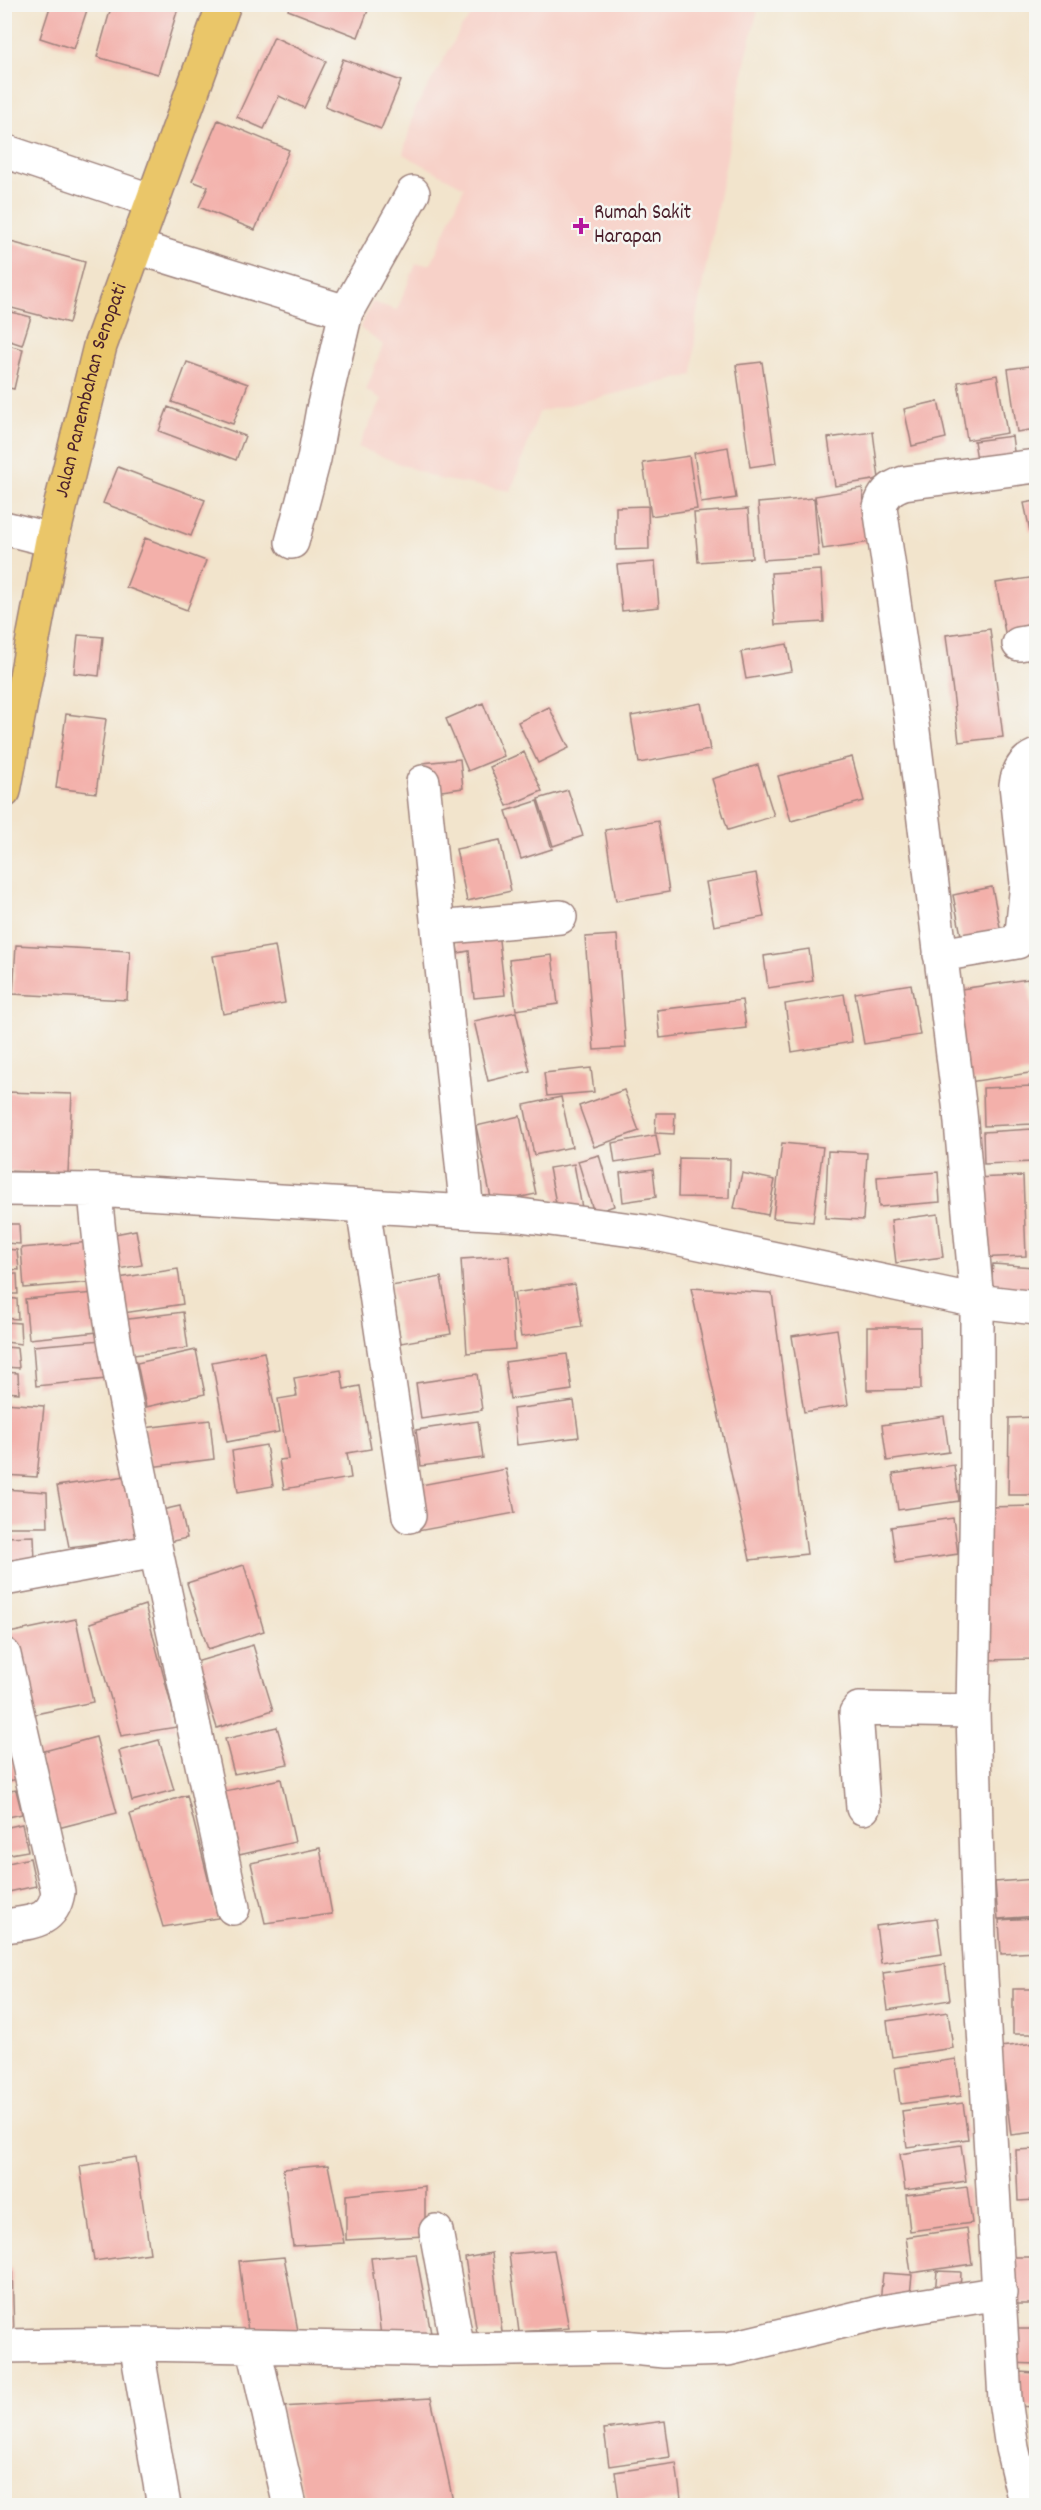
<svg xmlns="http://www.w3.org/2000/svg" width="1041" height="2510" font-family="Dekko,sans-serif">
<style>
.built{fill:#f7d1c8}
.building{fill:#f3b0aa}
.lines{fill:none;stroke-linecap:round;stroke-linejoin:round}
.minor-casing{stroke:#9e827c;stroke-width:36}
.major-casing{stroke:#9e827c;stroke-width:36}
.minor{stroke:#fff;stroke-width:33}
.major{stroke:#eac669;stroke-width:33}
.poi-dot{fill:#b5179e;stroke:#f6f6f2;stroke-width:2}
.labels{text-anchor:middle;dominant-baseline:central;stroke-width:5;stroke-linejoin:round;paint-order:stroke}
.poi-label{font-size:21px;fill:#4a1f2b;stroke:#f6f6f2;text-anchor:start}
.street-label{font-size:21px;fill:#4a1f2b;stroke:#f6f6f2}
</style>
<rect width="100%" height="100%" fill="#f6f6f2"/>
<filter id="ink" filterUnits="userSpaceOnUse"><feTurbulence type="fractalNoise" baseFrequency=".0167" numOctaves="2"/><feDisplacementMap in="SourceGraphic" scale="12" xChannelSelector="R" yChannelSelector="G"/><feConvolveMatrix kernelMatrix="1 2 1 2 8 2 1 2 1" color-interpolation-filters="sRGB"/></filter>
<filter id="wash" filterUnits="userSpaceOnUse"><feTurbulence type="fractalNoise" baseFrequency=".008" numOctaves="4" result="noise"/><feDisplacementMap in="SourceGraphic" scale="24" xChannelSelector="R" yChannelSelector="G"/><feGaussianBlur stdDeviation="1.35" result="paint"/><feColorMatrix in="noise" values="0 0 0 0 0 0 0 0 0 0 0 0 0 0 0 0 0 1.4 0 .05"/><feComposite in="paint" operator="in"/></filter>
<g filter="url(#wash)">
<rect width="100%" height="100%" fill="#f2e4cc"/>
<path class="built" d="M481,5H759L746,58L696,318L693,375L539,412L511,491L438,479L358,447L382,399L366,390L383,345L360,328L372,302L397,310L416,264H431L464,187L403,154L415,109L462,27Z"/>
<g id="blocks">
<path class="building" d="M51,4H89L74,49L40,38Z
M112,4L179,5L158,74L97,57Z
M290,5H370L358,37L288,10Z
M274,37L326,61L304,108L279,96L264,129L237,117Z
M343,59L401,81L381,129L325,107Z
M218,120L289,150L255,230L199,207L208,187L192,181Z
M11,242L85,262L69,323L4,306V267Z
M4,310L31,317L22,345L4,339Z
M4,344L23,349L14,389L4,387Z
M187,362L248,384L233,424L172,402Z
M762,362L776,463L750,467L736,365Z
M1036,365V429L1017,432L1008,369Z
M997,375L1007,433L967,440L958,382Z
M938,401L946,438L912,446L904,409Z
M168,407L245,436L236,460L159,431Z
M873,432L879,479L835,486L828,438Z
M1012,436L1016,467L979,472L974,441Z
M728,447L736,498L701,503L694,453Z
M689,456L697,509L651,516L643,463Z
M118,467L205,500L191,536L103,503Z
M862,488L870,542L823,549L815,496Z
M814,498L819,556L763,560L758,503Z
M1036,501V530L1030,531L1024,503Z
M648,506L649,549L616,550V507Z
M748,509L752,558L698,562L694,513Z
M145,538L206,561L187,610L126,587Z
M655,562L659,607L622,611L617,565Z
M821,570L824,622L775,625L771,573Z
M1036,577V632L1006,638L996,583Z
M990,629L1003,737L959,742L946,635Z
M78,635L103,637L99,676L74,673Z
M787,644L792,671L746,679L741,652Z
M483,703L504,756L468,771L446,719Z
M701,703L710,750L639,763L631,716Z
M549,707L569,748L538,763L518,722Z
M66,714L106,719L96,793L56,788Z
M524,752L542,791L507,806L490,767Z
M852,757L864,801L791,821L778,776Z
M460,759L463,788L427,793L423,763Z
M758,765L774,816L728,830L712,779Z
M568,790L583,836L553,846L538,799Z
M537,801L552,849L521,859L506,811Z
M658,821L669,892L616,901L605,830Z
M500,840L511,891L467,901L456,849Z
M756,873L764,917L714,926L706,882Z
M992,887L1002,937L963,945L953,895Z
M498,931L505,995L474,998L469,951L458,953L456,936Z
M617,935L626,1048L594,1050L585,937Z
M16,945L130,951L127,1000L13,994Z
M275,946L285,1003L223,1014L213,956Z
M809,949L813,981L768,988L764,956Z
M552,955L558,1004L516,1010L509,960Z
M1028,979L1036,1036V1072L962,1083L948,991Z
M911,984L920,1035L864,1044L855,993Z
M844,994L852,1042L792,1052L785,1004Z
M742,1000L746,1028L660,1038L657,1010Z
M516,1012L530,1071L488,1081L474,1021Z
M591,1068L594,1092L547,1096L544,1073Z
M1033,1086L1034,1124L984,1126L983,1088Z
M624,1090L639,1131L594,1147L579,1106Z
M5,1092L72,1094L68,1173L4,1171Z
M561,1097L572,1147L534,1155L524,1105Z
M656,1113H675L674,1134L655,1133Z
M520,1116L536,1194L492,1203L476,1126Z
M1032,1129L1033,1162L984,1164L983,1132Z
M656,1135L660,1156L615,1163L612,1143Z
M782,1143L823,1147L813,1222L773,1218Z
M828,1151L867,1153L863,1220L825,1218Z
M599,1155L614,1206L594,1213L578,1161Z
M679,1158L730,1159L729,1198L678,1197Z
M574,1164L582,1208L558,1213L549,1168Z
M1036,1166V1202H1034L1030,1167Z
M653,1169L656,1197L623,1202L620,1173Z
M938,1172L940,1202L879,1207L877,1177Z
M742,1173L775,1180L768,1215L734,1208Z
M1023,1176L1026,1256L974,1258L973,1178Z
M938,1214L943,1257L896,1263L891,1220Z
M4,1224H19L20,1244L4,1243Z
M136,1230L142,1265L106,1271L99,1237Z
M91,1242L94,1282L24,1288L21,1248Z
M4,1249L17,1250L19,1270L4,1269Z
M509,1256L515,1349L467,1353L461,1259Z
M993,1264L1034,1267L1032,1299L990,1296Z
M178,1269L183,1304L117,1314L112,1279Z
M4,1274H17L18,1294H4Z
M441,1277L451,1334L401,1343L391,1286Z
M575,1284L582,1327L521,1337L514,1293Z
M691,1288L772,1293L807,1554L750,1560Z
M95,1293L98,1332L29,1339L25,1299Z
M4,1298L17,1299L18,1319L4,1318Z
M183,1312L188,1348L126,1356L121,1320Z
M5,1322L20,1323L21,1344L5,1342Z
M867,1327H920L921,1389L867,1390Z
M837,1329L848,1405L804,1412L792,1336Z
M102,1340L106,1379L36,1386L33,1346Z
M4,1347L17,1348L19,1368L4,1367Z
M196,1350L205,1394L146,1407L137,1363Z
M264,1352L279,1432L227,1442L212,1362Z
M567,1354L572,1390L510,1399L505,1362Z
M341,1370L344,1389L360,1386L371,1449L347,1453L351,1478L284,1489L279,1460L288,1459L278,1399L297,1396L294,1378Z
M4,1372L18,1373L19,1393L4,1392Z
M477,1374L482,1410L421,1419L416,1383Z
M574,1401L579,1437L517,1445L513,1409Z
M4,1403L44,1406L37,1477L4,1475Z
M944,1416L949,1452L887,1461L882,1425Z
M1036,1417V1495H1008L1009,1418Z
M210,1420L214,1459L150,1467L144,1428Z
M478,1421L483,1458L421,1466L416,1430Z
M266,1445L273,1486L238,1492L232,1451Z
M954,1465L959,1501L898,1510L893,1474Z
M506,1469L515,1513L418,1531L410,1487Z
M126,1476L139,1538L69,1547L57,1486Z
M4,1489L47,1492L48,1527H4Z
M180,1506L187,1538L159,1544L153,1512Z
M1036,1506V1659L984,1660L982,1507Z
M953,1518L958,1554L896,1563L891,1527Z
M34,1536L35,1564L4,1567V1537Z
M244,1565L264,1631L208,1649L187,1583Z
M145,1605L177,1727L121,1736L90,1623Z
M76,1619L93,1702L21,1717L4,1634Z
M253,1645L273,1710L217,1728L196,1662Z
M277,1727L288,1764L234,1774L225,1739Z
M96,1737L117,1813L58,1828L37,1753Z
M159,1740L174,1790L132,1801L119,1751Z
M12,1760L18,1779L4,1782V1763Z
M281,1779L295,1842L239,1855L225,1791Z
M16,1790L22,1814L4,1818V1792Z
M187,1795L218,1918L163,1927L130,1814Z
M22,1824L28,1851L4,1855V1828Z
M320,1848L332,1914L265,1923L251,1863Z
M30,1858L36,1886L4,1893V1864Z
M1036,1879V1916L998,1919L995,1882Z
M937,1918L942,1954L881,1963L876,1926Z
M1036,1918V1952L1001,1954L999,1920Z
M945,1964L950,2000L888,2010L883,1973Z
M1013,1989H1036V2034H1013Z
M948,2012L953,2048L892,2057L887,2021Z
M1036,2043V2132L1011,2135L1000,2047Z
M956,2059L961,2096L900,2104L895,2068Z
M963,2103L968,2139L907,2147L902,2111Z
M961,2145L966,2181L905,2190L900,2154Z
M1036,2149V2200L1018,2201L1016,2150Z
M136,2157L150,2253L94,2261L80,2166Z
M328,2165L344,2243L293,2246L283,2169Z
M425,2186V2236L346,2240V2195Z
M967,2187L972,2223L910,2231L906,2195Z
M967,2228L972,2264L911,2273L906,2237Z
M554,2250L569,2328L519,2332L509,2254Z
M492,2253L502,2332L477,2333L465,2258Z
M416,2254L431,2333L381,2336L371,2258Z
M284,2257L299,2336L249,2339L239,2261Z
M1006,2257H1036V2304H1007Z
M12,2268L14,2335H4V2269Z
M937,2271L961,2272L960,2296L935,2294Z
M883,2273L912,2275L909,2305L880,2302Z
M1007,2329H1036V2364L1006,2363Z
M1018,2372L1036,2373V2407L1016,2406Z
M431,2398L454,2506H306L281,2407Z
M665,2421L670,2457L609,2466L604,2429Z
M676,2463L681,2499L620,2506L615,2472Z"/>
</g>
</g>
<g filter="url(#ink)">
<use href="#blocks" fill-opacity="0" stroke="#9e827c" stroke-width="1.5"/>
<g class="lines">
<g class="minor-casing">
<path id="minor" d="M4,151L153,201
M136,247L346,312
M4,528L52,540
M292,542L314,459L323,409L346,312L413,193
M1019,644L1036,641
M423,782L467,1212
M1027,883L1016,785C1018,771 1024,761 1036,756
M438,928L560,917
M940,955L1017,942L1022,933L1027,883L1036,882
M4,1189L95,1190L520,1215L647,1232L977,1301L1036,1308
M95,1190C104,1312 132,1432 156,1551
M363,1207L409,1516
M4,1579L156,1551L233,1908
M4,1655L58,1892C53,1923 31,1922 4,1926
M863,1808L856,1713L859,1709L973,1711
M436,2231L458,2350
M136,2344L164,2506
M4,2346L136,2344L458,2350L622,2347L664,2351L728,2349L882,2312L1000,2293
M254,2348L290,2506
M1026,2506L1012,2448L1005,2400L979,1941L973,1711L977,1481V1301L960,1112L913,731L880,507C883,494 891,487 904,483L1036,466"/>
</g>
<g class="major-casing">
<g id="major">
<path id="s1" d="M4,791L52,540L100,346L224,4"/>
</g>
</g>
<use href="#minor" class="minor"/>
<use href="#major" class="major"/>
</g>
</g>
<path class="poi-dot" d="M578 217h6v6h6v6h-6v6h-6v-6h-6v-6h6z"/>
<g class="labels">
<g class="poi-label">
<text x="594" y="214">Rumah Sakit<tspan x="594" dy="24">Harapan</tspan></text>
</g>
<g class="street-label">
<text stroke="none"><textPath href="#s1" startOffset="410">Jalan Panembahan Senopati</textPath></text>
</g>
</g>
<rect width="1041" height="2510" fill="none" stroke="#f6f6f2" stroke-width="24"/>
</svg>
